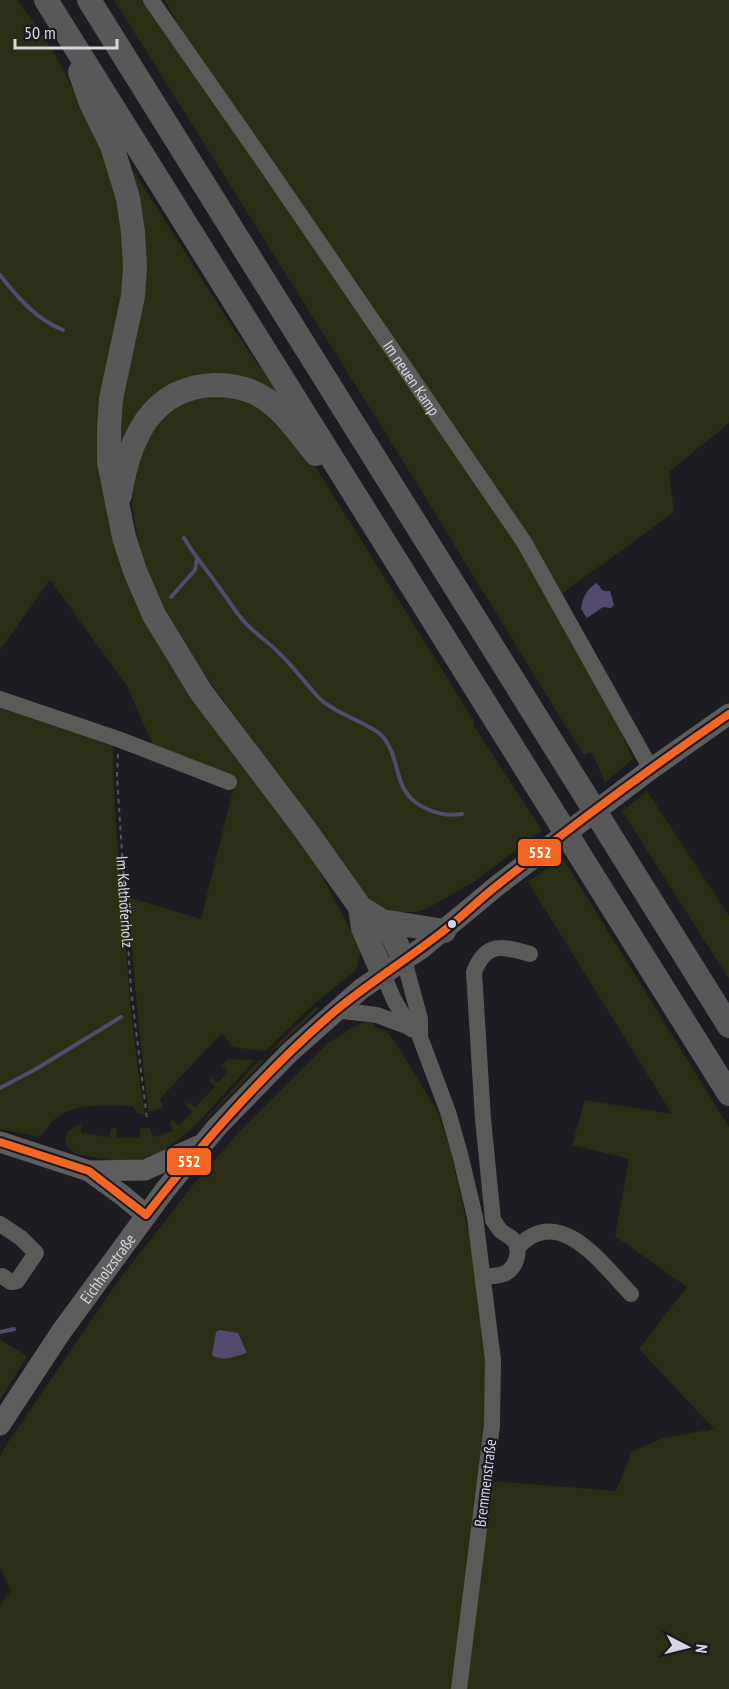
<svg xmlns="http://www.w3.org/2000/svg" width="729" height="1689" font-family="'PT Sans Narrow',sans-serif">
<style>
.green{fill:#292e14}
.water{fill:#544a6e}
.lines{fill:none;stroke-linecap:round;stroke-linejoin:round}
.stream{stroke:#544a6e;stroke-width:4}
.path{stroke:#575758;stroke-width:2;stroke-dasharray:4.5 4.5;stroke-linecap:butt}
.minor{stroke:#5a5b59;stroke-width:16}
.major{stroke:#5d5d5d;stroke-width:21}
.highway{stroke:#595859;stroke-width:24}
.bus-1-casing{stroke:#1c1925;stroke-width:12}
.bus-1{stroke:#f26522;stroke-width:8}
.bus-dot{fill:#d7d5de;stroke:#1c1925;stroke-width:2}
.labels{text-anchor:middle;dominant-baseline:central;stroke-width:4.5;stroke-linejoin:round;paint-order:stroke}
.street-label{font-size:16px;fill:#d7d5de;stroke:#1c1925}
.line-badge{stroke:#1c1925;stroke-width:2}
.badge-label{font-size:16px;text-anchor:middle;font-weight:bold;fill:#fff}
</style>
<rect width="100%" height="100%" fill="#1d1c22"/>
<path class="green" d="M0,0H18L55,54L108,157L122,215L129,274L107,404L130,574L307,847L361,950L357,967L355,971L314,1004L265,1051L233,1047L222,1033L160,1099L163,1108L148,1112L135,989L128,897L201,919L235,782L155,750L127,686L50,580L0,650Z
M114,0H145L523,550L616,720L633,759L605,783L595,759L590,752L584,755L563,722L401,458Z
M165,0H729V423L669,472L674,512L559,596L192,50Z
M129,164L235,331L284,401L211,377L116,458Z
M236,393L294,432L474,721V726L542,830L477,880L430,907L417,912H400L380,909L365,893L182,644L154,591L138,541L132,505L134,472L156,418L174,403Z
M0,702L113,741C113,797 118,853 123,909C128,978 133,1046 145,1114H138L133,1106C109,1106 80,1102 59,1116C50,1121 48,1131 39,1137L0,1129Z
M647,791L729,916V979L622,811Z
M562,857L729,1127V1689H466L491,1481L616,1491L632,1451L663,1438L714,1429L639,1349L687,1287L615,1236L629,1159L572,1145L585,1100L672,1114L528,882Z
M317,1006L318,1009L278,1047L271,1050Z
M373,1022L374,1027L386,1031L395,1042L438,1112L450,1149L474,1255L488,1358L487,1421L456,1689H0V1605L11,1591L0,1568V1456L9,1441L115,1285L193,1185L239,1132L327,1044L351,1028L362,1023Z
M228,1059L255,1060L194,1127L158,1155L154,1157L151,1155L148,1156V1158L127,1163L76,1154L67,1147L65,1142L67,1132L78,1125H81V1133L109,1137L111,1128H117L116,1137L140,1138V1128H150L153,1137L173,1131L170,1122L172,1120L179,1125L192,1112L186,1106L189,1102L195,1107L215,1087L209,1082L211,1078L218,1083L228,1072L222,1065Z
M259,1060L264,1061L193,1133Z
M0,1339L27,1356L0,1400Z"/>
<path class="water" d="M596,583C603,587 598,592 610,591L614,605L611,608L603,607L587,618L581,609C583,597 586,590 596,583Z
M219,1330L238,1333L247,1353C236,1356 222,1363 212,1355L216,1332Z"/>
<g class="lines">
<path class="stream" d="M0,275C18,298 36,319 63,330
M184,538C194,555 207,570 218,586C227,597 233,609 242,619C252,632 268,641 279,653C294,667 305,683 318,697C334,714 373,724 384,738C402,762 392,791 423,807C437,814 446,816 462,814
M171,597L195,570L197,559
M0,1088L36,1069L121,1017
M0,1332L14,1329"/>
<path class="path" id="s1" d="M118,754L117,776L131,990L147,1119"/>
<g class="minor">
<path id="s2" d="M151,0L264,162L524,542L651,769"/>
<path d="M0,699L118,739L229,782"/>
<path d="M404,960L420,1019V1037L448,1112L460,1154L475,1217L493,1360L492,1425L459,1689"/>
<path d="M383,974L394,1000L411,1029"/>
<path d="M336,1010L377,1015L409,1027"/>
<path d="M0,1224L21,1238L36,1253L17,1281L11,1282L2,1276"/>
<path d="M517,1248C559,1202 602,1264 631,1294"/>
<path d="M483,1277C491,1276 500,1276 506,1273C516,1267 520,1253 516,1243C512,1237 506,1235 501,1231C498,1228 496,1224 493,1220L483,1119L474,972C486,941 503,946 530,954"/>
</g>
<g class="major">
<path d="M0,1142L89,1171L122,1195L146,1215"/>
<path d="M89,1171L145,1170L198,1146"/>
<path id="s3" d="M0,1425L61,1332L165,1190L217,1127L289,1053L361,989L422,948L498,885L651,769L729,714"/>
</g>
<path class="highway" d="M46,0L729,1094
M89,0L729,1026
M80,72L91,103L112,146L128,198L133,232L135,266L133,296L111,399L109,428V462L124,537L135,571L154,615L201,692L304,828L360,907L382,921L444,931
M120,495C129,440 150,387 215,385C232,385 252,389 267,400C286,413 301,436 316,454
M360,907L363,928L383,974
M382,921L393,936L404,960"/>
<g class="bus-1-casing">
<path id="bus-1" d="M0,1142L89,1171L146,1215C203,1142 264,1072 334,1012C371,981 413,956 451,925C467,912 482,897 499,884C573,825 650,768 729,714"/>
</g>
<use href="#bus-1" class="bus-1"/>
</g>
<circle class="bus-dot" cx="452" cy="924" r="5"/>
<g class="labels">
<g class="street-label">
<text stroke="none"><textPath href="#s2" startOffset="459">Im neuen Kamp</textPath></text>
<text stroke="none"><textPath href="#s1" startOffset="148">Im Kalthöferholz</textPath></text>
<text stroke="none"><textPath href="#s3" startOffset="190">Eichholzstraße</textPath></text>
<text transform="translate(485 1483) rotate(-83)">Bremmenstraße</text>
</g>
</g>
<g class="line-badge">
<rect x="517" y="838" width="45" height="29" rx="6" fill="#f26522"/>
<rect x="166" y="1147" width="46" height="29" rx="6" fill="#f26522"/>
</g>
<g class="badge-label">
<text x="540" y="858">552</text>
<text x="189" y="1167">552</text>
</g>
<g transform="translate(687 1647) rotate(97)" stroke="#1c1925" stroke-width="4.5" paint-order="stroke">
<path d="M0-4.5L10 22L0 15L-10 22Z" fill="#d7d5de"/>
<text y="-9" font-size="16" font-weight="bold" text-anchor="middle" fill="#d7d5de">N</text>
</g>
<path d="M15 39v9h102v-9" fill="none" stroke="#d7d5de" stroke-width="3"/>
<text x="24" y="39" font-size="18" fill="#d7d5de" stroke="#1c1925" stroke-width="4.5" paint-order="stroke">50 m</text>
</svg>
